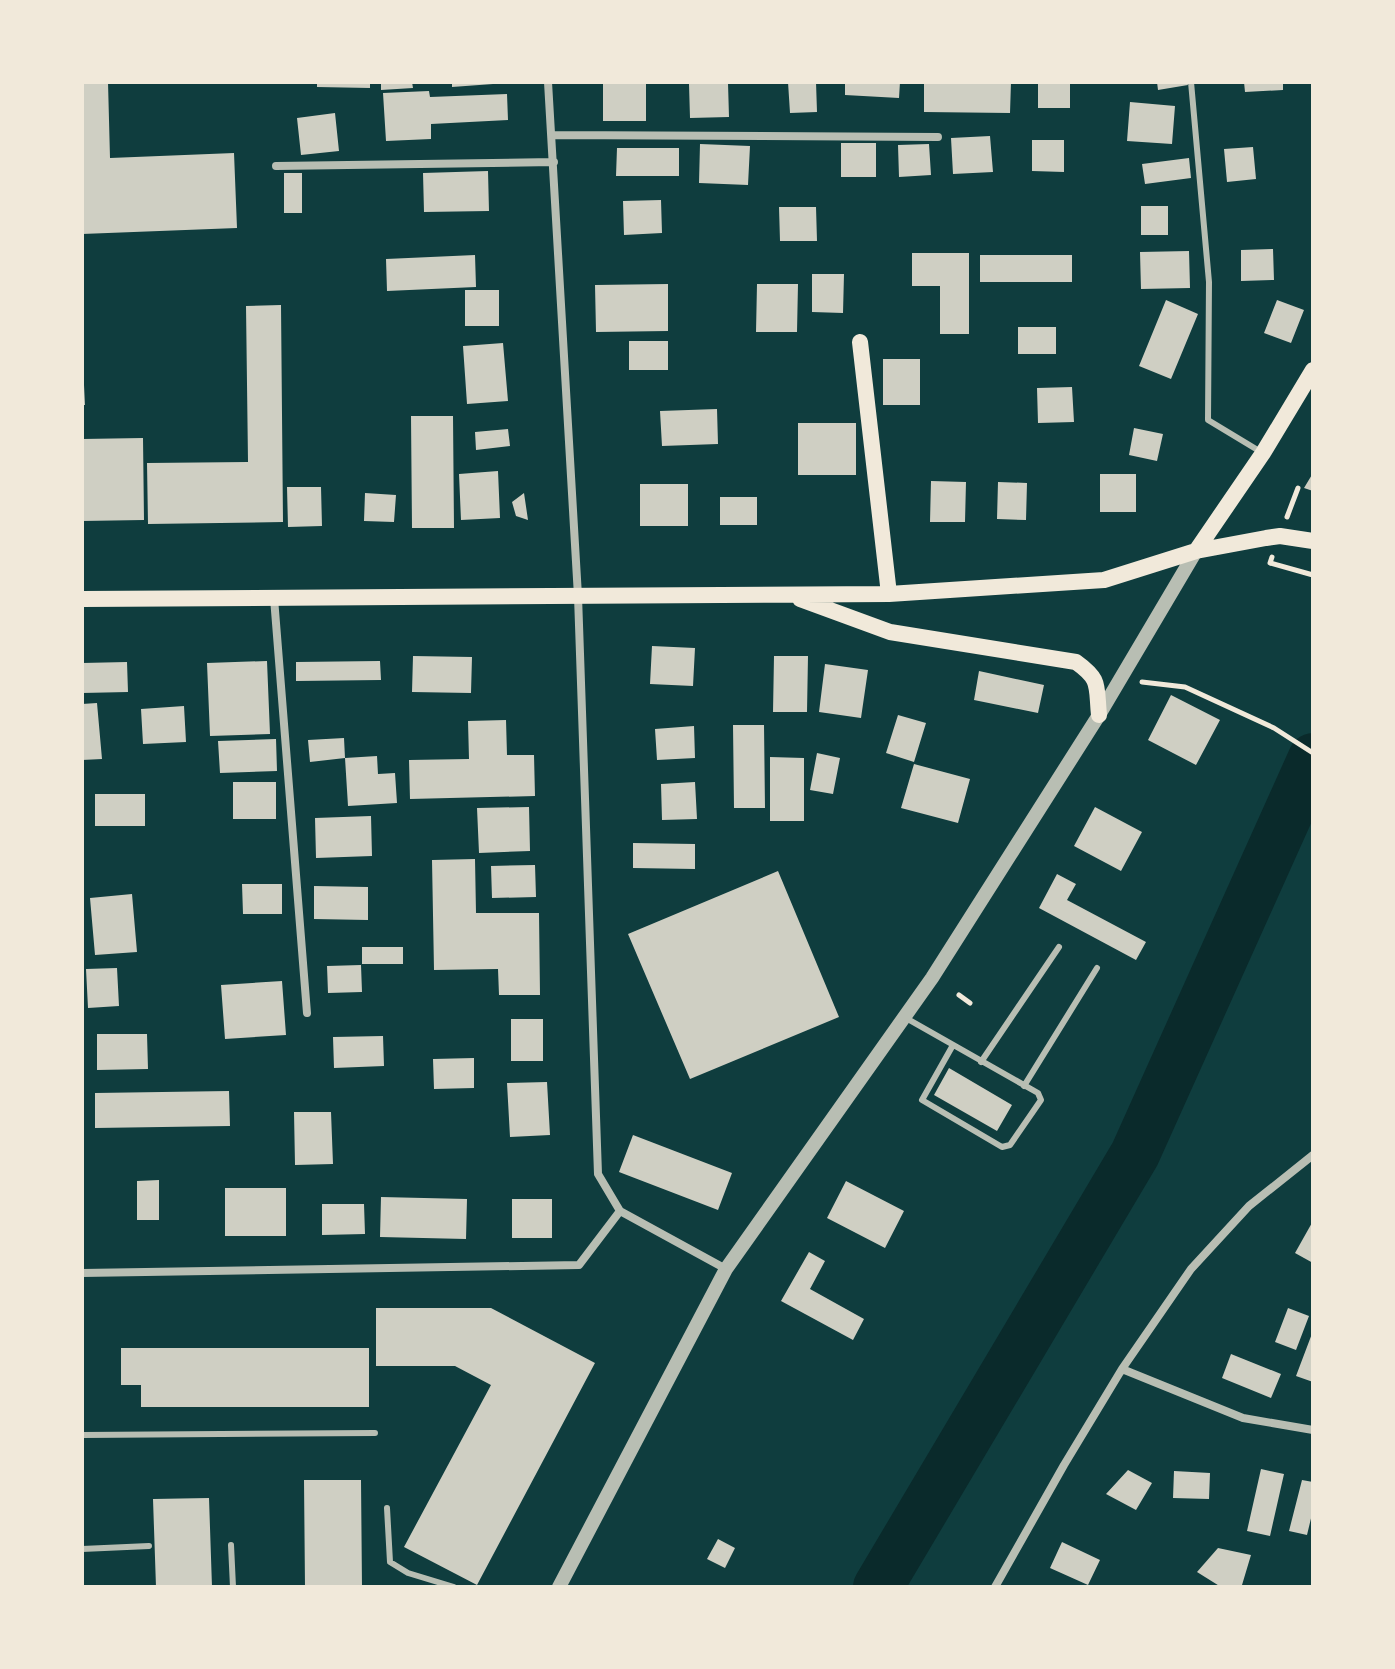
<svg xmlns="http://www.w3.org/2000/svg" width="1395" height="1669" font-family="Rubik,sans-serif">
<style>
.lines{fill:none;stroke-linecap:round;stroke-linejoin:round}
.river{stroke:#0a2a2b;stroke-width:50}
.building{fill:#cfcfc3}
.path{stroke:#f1e9da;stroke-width:5}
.service{stroke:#b8beb3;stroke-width:6}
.minor{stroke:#b8beb3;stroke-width:8}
.tertiary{stroke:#b8beb3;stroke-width:14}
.secondary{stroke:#f1e9da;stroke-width:16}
</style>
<rect width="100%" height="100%" fill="#0f3d3e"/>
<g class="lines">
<path class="river" d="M878,1587L1135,1154L1313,758"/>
</g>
<path class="building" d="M82,82H108L110,158L234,153L237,228L82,234Z
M317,82H370V88L317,87Z
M381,82H412L413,88L381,90Z
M452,82H493V84L452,87Z
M788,82H816L817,112L790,113Z
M845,82H900L899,98L845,95Z
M924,82H1011L1010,113L924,112Z
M1038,82H1070V108H1038Z
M1157,82H1187L1188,85L1158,90Z
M1244,82H1283V90L1245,92Z
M603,83H646V121H603Z
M728,83L729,117L690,118L689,84Z
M429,91L430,97L507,94L508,120L431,124V139L386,141L383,93Z
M1130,102L1175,106L1172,144L1127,141Z
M335,113L339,151L301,155L297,118Z
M990,136L993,172L953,174L951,138Z
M1032,140H1064V172L1032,171Z
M841,143H876V177H841Z
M700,144L750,146L748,185L699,183Z
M929,144L931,175L899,177L898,145Z
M1253,147L1256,179L1227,182L1224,149Z
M617,148H679V176H616Z
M1189,158L1191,178L1145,184L1142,164Z
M488,171L489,211L424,212L423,173Z
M284,173H302V213H284Z
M661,200L662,233L624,235L623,201Z
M1141,206H1168V235H1141Z
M779,207H816L817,241H780Z
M1273,249L1274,280L1241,281V250Z
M1189,251L1190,288L1141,289L1140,252Z
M912,253H969V334H940V286H912Z
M475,255L476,287L387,291L386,259Z
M980,255H1072V282H980Z
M812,274H844L843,313L812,312Z
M668,284V331L596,332L595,285Z
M757,284H798L797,332H756Z
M465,290H499V326H465Z
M1166,300L1198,314L1171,379L1139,366Z
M1277,300L1304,310L1291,343L1264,333Z
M281,305L283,522L148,524L147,463L248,462L246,306Z
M1018,327H1056V354H1018Z
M629,341H668V370H629Z
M503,343L508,401L467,404L463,346Z
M883,359H920V405H883Z
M82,385H84L85,405H82Z
M1072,387L1074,422L1038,423L1037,388Z
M717,409L718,444L662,446L660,411Z
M411,416H453L454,528H412Z
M798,423H856V475H798Z
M1134,428L1163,434L1157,461L1129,455Z
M508,429L510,446L476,450L475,432Z
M143,438L144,520L82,521V439Z
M498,471L500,518L461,520L459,474Z
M1313,473V491L1304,488Z
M1100,474H1136V512H1100Z
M931,481L966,482L965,522H930Z
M998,482L1027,483L1026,520L997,519Z
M640,484H688V526H640Z
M287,487H321L322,526L288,527Z
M365,493L396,495L394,522L364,521Z
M524,493L528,520L516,516L512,502Z
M720,497H757V525H720Z
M652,646L695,648L693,686L650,684Z
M413,656L472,657L471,693L412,692Z
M774,656H808L807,712H773Z
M267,661L270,734L210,736L207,663Z
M380,661L381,680L296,681V662Z
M127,662L128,692L82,693V663Z
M825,664L868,670L861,718L819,712Z
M979,671L1044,685L1038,713L974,700Z
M1171,695L1220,720L1196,765L1148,740Z
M97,703L102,759L82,760V704Z
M184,706L186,742L143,744L141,709Z
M898,715L926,723L914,762L886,753Z
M506,720L507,755H534L535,796L410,799L409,760L469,759L468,721Z
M733,725H764L765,808H734Z
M694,726L695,758L657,760L655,729Z
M344,738L345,758L377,756L378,774L395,773L397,803L348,806L345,758L310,762L308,740Z
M276,739L277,771L220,773L218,741Z
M817,753L840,758L833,794L810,790Z
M770,757L804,758V821H770Z
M914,764L970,779L958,823L901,808Z
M233,782H276V819H233Z
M695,782L697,819L662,820L661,784Z
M95,794H145V826H95Z
M529,807L530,851L479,853L477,808Z
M1095,807L1142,832L1121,871L1074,846Z
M371,816L372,856L316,858L315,818Z
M633,843L695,844V869L633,868Z
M475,859L476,913H539L540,995H499L498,969L434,970L432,860Z
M535,865L536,897L492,898L491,866Z
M778,871L839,1017L690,1079L628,934Z
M1057,874L1076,884L1067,900L1146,942L1136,960L1039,908Z
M242,884H282V914H243Z
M314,886L368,887V920L314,919Z
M132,894L137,952L95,955L90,898Z
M362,947H403V964H362Z
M361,965L362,992L328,993L327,966Z
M117,968L119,1006L88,1008L86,969Z
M282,981L286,1035L225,1039L221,985Z
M511,1019H543V1061H511Z
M97,1034H147L148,1069L97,1070Z
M383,1036L384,1066L334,1068L333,1037Z
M474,1058V1088L434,1089L433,1059Z
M949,1068L1012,1105L997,1131L934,1095Z
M547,1082L550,1135L510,1137L507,1083Z
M229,1091L230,1126L95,1128V1093Z
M294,1112H331L333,1164L295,1165Z
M633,1135L732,1173L718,1210L619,1172Z
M159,1180V1220H137V1181Z
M846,1181L904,1211L885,1248L827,1218Z
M225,1188H286V1236H225Z
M381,1197L467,1199L466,1239L380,1237Z
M512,1199H552V1238H512Z
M322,1204H364L365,1234L322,1235Z
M1313,1221V1263L1295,1253Z
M809,1252L825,1261L810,1289L864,1319L853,1340L781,1301Z
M376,1308H491L595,1363L477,1585L404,1547L491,1385L455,1366H376Z
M1288,1308L1309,1316L1296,1350L1275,1342Z
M1313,1331V1382L1296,1376Z
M121,1348H369V1407H141V1385H121Z
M1231,1354L1281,1374L1271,1398L1222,1378Z
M1261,1469L1284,1474L1270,1536L1247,1531Z
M1128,1470L1152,1483L1136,1510L1106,1494Z
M1174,1471L1210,1473L1209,1499L1173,1498Z
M304,1480H361L362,1587H305Z
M1302,1480L1313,1482V1510L1307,1535L1289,1531Z
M209,1498L212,1587H156L153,1499Z
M718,1539L735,1548L725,1568L707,1559Z
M1062,1542L1100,1560L1088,1585L1050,1568Z
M1218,1548L1251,1555L1242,1585L1221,1587L1197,1572Z"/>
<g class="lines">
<path class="path" d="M1287,517L1298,488
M1272,557L1270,563L1313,575
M1142,682L1185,687L1274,728L1313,753
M959,995L970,1003"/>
<path class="service" d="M1191,82L1209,282L1208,420L1261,452
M904,1017L1038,1093L1041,1100L1010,1145L1002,1147L922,1100L953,1045
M981,1062L1059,947
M1024,1086L1097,968
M82,1435L375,1433
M387,1508L390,1562L408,1573L454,1587
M231,1545L233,1587
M82,1549L149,1546"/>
<path class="minor" d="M548,82L578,596L598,1174L620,1211
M552,135L938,137
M276,166L554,162
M274,598L307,1013
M82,1273L579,1265L620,1211L726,1269
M1122,1369L1243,1418L1313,1430
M995,1587L1064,1465L1122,1369L1191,1269L1249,1206L1313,1155"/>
<path class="tertiary" d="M559,1587L726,1269L932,978L1099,715L1196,551"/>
<path class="secondary" d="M1196,551L1263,453L1313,370
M889,594L1104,580L1196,551L1266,538L1280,536L1313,541
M82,599L889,594L860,342
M800,599L890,632L1076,662C1101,680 1096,685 1099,715"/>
</g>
<rect width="1395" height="1669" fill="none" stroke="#f1e9da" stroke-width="168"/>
</svg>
